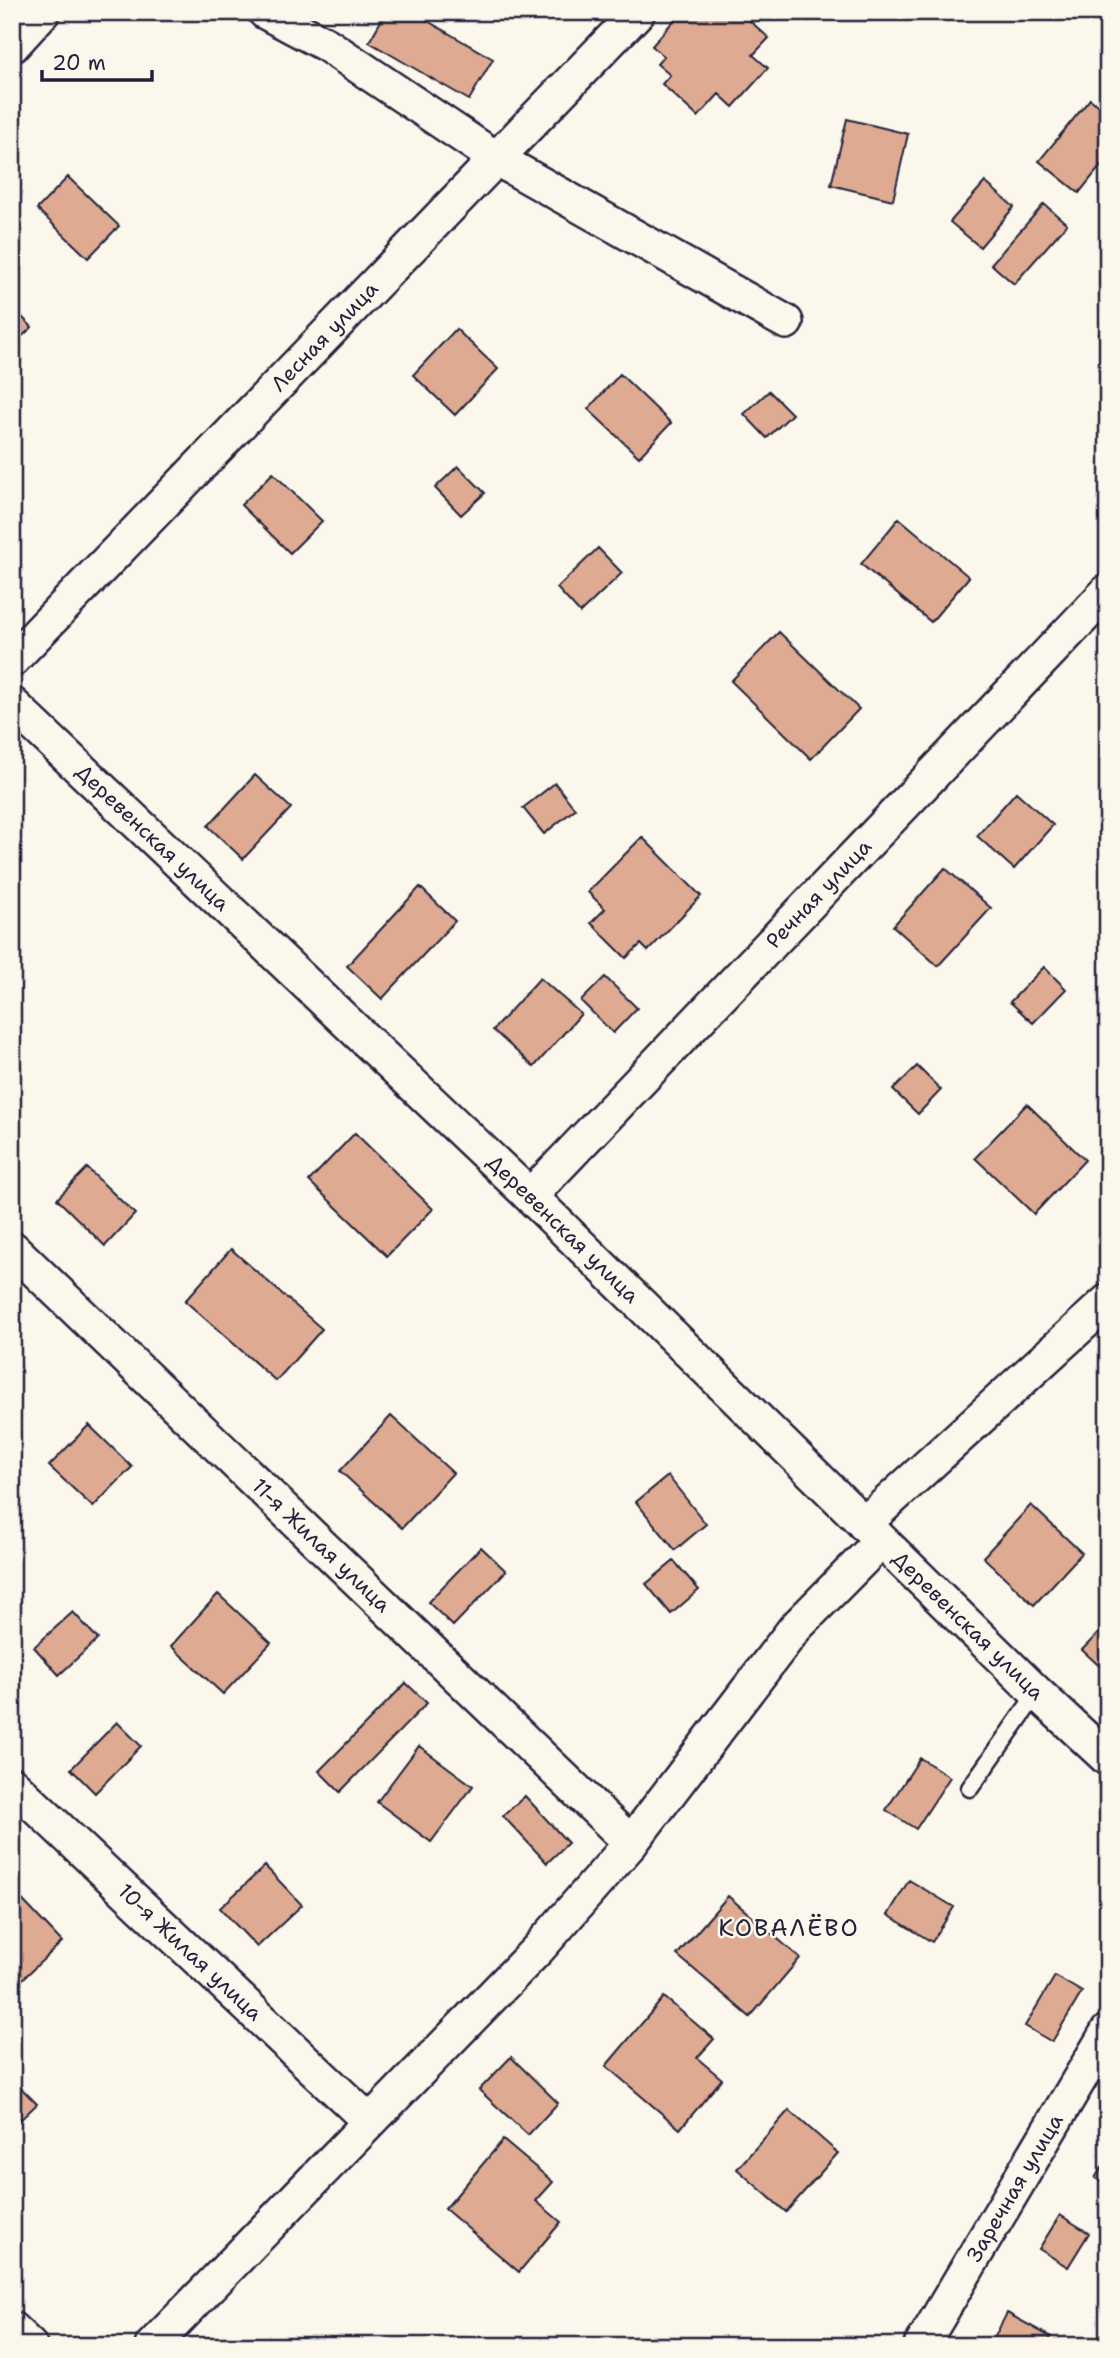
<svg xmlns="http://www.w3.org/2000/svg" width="1120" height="2358" font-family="'Shantell Sans',sans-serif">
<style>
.building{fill:#deaa92;stroke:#22223b;stroke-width:2}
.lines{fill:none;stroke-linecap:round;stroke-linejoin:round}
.lane-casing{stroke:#22223b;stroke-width:21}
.street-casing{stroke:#22223b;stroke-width:38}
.lane{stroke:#fbf7ec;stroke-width:16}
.street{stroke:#fbf7ec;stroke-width:33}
.labels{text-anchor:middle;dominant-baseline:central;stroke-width:5;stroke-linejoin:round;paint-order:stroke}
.street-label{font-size:21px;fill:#22223b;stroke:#fbf7ec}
.quarter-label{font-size:24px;letter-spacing:2px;fill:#22223b;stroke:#fbf7ec}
</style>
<rect width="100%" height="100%" fill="#fbf7ec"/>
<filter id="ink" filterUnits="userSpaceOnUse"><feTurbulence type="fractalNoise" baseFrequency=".0143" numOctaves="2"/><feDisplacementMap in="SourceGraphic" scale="14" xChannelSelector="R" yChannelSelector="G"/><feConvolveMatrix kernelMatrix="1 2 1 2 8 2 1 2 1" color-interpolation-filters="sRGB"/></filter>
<g filter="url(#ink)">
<path class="building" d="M386,12H412L493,59L469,100L369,42Z
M681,12H725L727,15L729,12H740L769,38L753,55L768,68L733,107L719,94L698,117L662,84L670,75L657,64L664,56L652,46Z
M1090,99L1108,113V157L1079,193L1039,161Z
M847,119L908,134L893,200L831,185Z
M68,177L119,226L88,258L37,209Z
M985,182L1014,207L980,247L950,222Z
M1044,204L1067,224L1014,284L991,264Z
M12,307L32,327L12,346Z
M1108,325V344L1098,335Z
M456,329L498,369L455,415L413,375Z
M620,374L671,423L639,457L588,409Z
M769,391L792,414L767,438L744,414Z
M458,466L485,493L461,515L435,488Z
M273,473L322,521L290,553L241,505Z
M899,518L969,577L931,622L861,564Z
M598,548L622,573L580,613L557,588Z
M779,632L859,709L811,759L731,681Z
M255,775L291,808L243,859L208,826Z
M555,783L575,809L544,834L523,808Z
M1016,792L1053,825L1014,869L977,836Z
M642,837L701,896L648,951L641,944L626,958L591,923L605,909L588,892Z
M945,868L991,908L938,966L893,926Z
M420,887L455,921L382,999L347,966Z
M1044,967L1066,989L1033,1023L1010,1002Z
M605,977L637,1008L613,1033L581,1001Z
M540,978L581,1014L534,1067L493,1030Z
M917,1066L941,1090L918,1114L893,1090Z
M1027,1104L1085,1160L1034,1214L975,1158Z
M355,1133L433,1209L387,1256L309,1181Z
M87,1168L135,1214L105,1246L57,1199Z
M231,1249L322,1329L276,1381L185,1301Z
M391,1416L453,1473L402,1528L340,1471Z
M89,1425L132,1467L93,1507L49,1466Z
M668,1476L706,1524L675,1550L636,1502Z
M1031,1505L1082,1553L1034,1605L983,1557Z
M481,1547L506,1571L453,1626L428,1602Z
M674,1561L699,1590L671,1614L646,1584Z
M218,1594L271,1643L223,1694L171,1646Z
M73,1612L98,1639L59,1675L34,1647Z
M1108,1623V1674L1082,1650Z
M406,1683L427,1703L340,1792L319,1771Z
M117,1722L141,1746L95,1793L71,1769Z
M419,1746L473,1786L431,1842L377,1802Z
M920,1758L950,1777L916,1829L886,1810Z
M525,1796L568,1843L547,1863L503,1816Z
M265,1866L302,1905L257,1947L220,1908Z
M909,1880L954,1907L932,1942L888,1915Z
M12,1889L62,1942L12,1989Z
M728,1896L800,1958L750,2017L677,1955Z
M1055,1976L1082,1992L1052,2042L1025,2026Z
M664,1997L714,2039L697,2058L722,2079L680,2129L606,2066Z
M511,2057L558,2103L528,2135L479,2090Z
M12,2079L37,2104L12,2128Z
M789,2110L838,2153L786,2212L737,2169Z
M503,2140L553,2182L536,2201L561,2222L519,2272L445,2209Z
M1108,2158V2186L1095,2178Z
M1060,2215L1089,2233L1068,2267L1039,2249Z
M1007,2313L1051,2337L1046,2346H1004L993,2340Z"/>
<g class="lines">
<g class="lane-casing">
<path id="lane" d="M970,1788L1037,1693"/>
</g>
<g class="street-casing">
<g id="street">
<path d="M265,12L327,45L497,159L786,322"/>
<path d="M12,46L43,12"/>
<path id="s1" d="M12,660L638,12"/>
<path id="s2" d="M12,704L530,1196L1037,1693L1108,1759"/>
<path id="s3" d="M530,1196L1108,591"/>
<path id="s4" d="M12,1248L631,1843"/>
<path d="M864,1524L1108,1301"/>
<path id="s5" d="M12,1784L369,2121"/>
<path d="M12,2329L30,2346"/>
<path d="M152,2346L538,1949L631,1843L795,1628L881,1541"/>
<path id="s6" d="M921,2346L1108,2031"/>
</g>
</g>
<use href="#lane" class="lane"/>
<use href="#street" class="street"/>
</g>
</g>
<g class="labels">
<g class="street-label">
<text stroke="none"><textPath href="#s1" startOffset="450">Лесная улица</textPath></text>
<text stroke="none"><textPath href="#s2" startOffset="194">Деревенская улица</textPath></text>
<text stroke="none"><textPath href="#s3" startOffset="418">Речная улица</textPath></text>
<text stroke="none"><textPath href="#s2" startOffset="761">Деревенская улица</textPath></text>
<text stroke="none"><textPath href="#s4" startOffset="429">11-я Жилая улица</textPath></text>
<text stroke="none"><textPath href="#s2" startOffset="1328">Деревенская улица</textPath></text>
<text stroke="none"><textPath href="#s5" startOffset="245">10-я Жилая улица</textPath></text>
<text stroke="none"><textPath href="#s6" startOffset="184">Заречная улица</textPath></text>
</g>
<g class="quarter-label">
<text x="789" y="1928">КОВАЛЁВО</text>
</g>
</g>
<rect width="1120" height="2358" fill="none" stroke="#fbf7ec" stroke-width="42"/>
<rect x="21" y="21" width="1078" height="2316" fill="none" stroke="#22223b" stroke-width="2.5" filter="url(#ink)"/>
<path d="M42 70v10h110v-10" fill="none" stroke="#22223b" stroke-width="3.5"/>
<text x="52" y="70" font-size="21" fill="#22223b" stroke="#fbf7ec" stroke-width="5" paint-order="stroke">20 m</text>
</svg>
